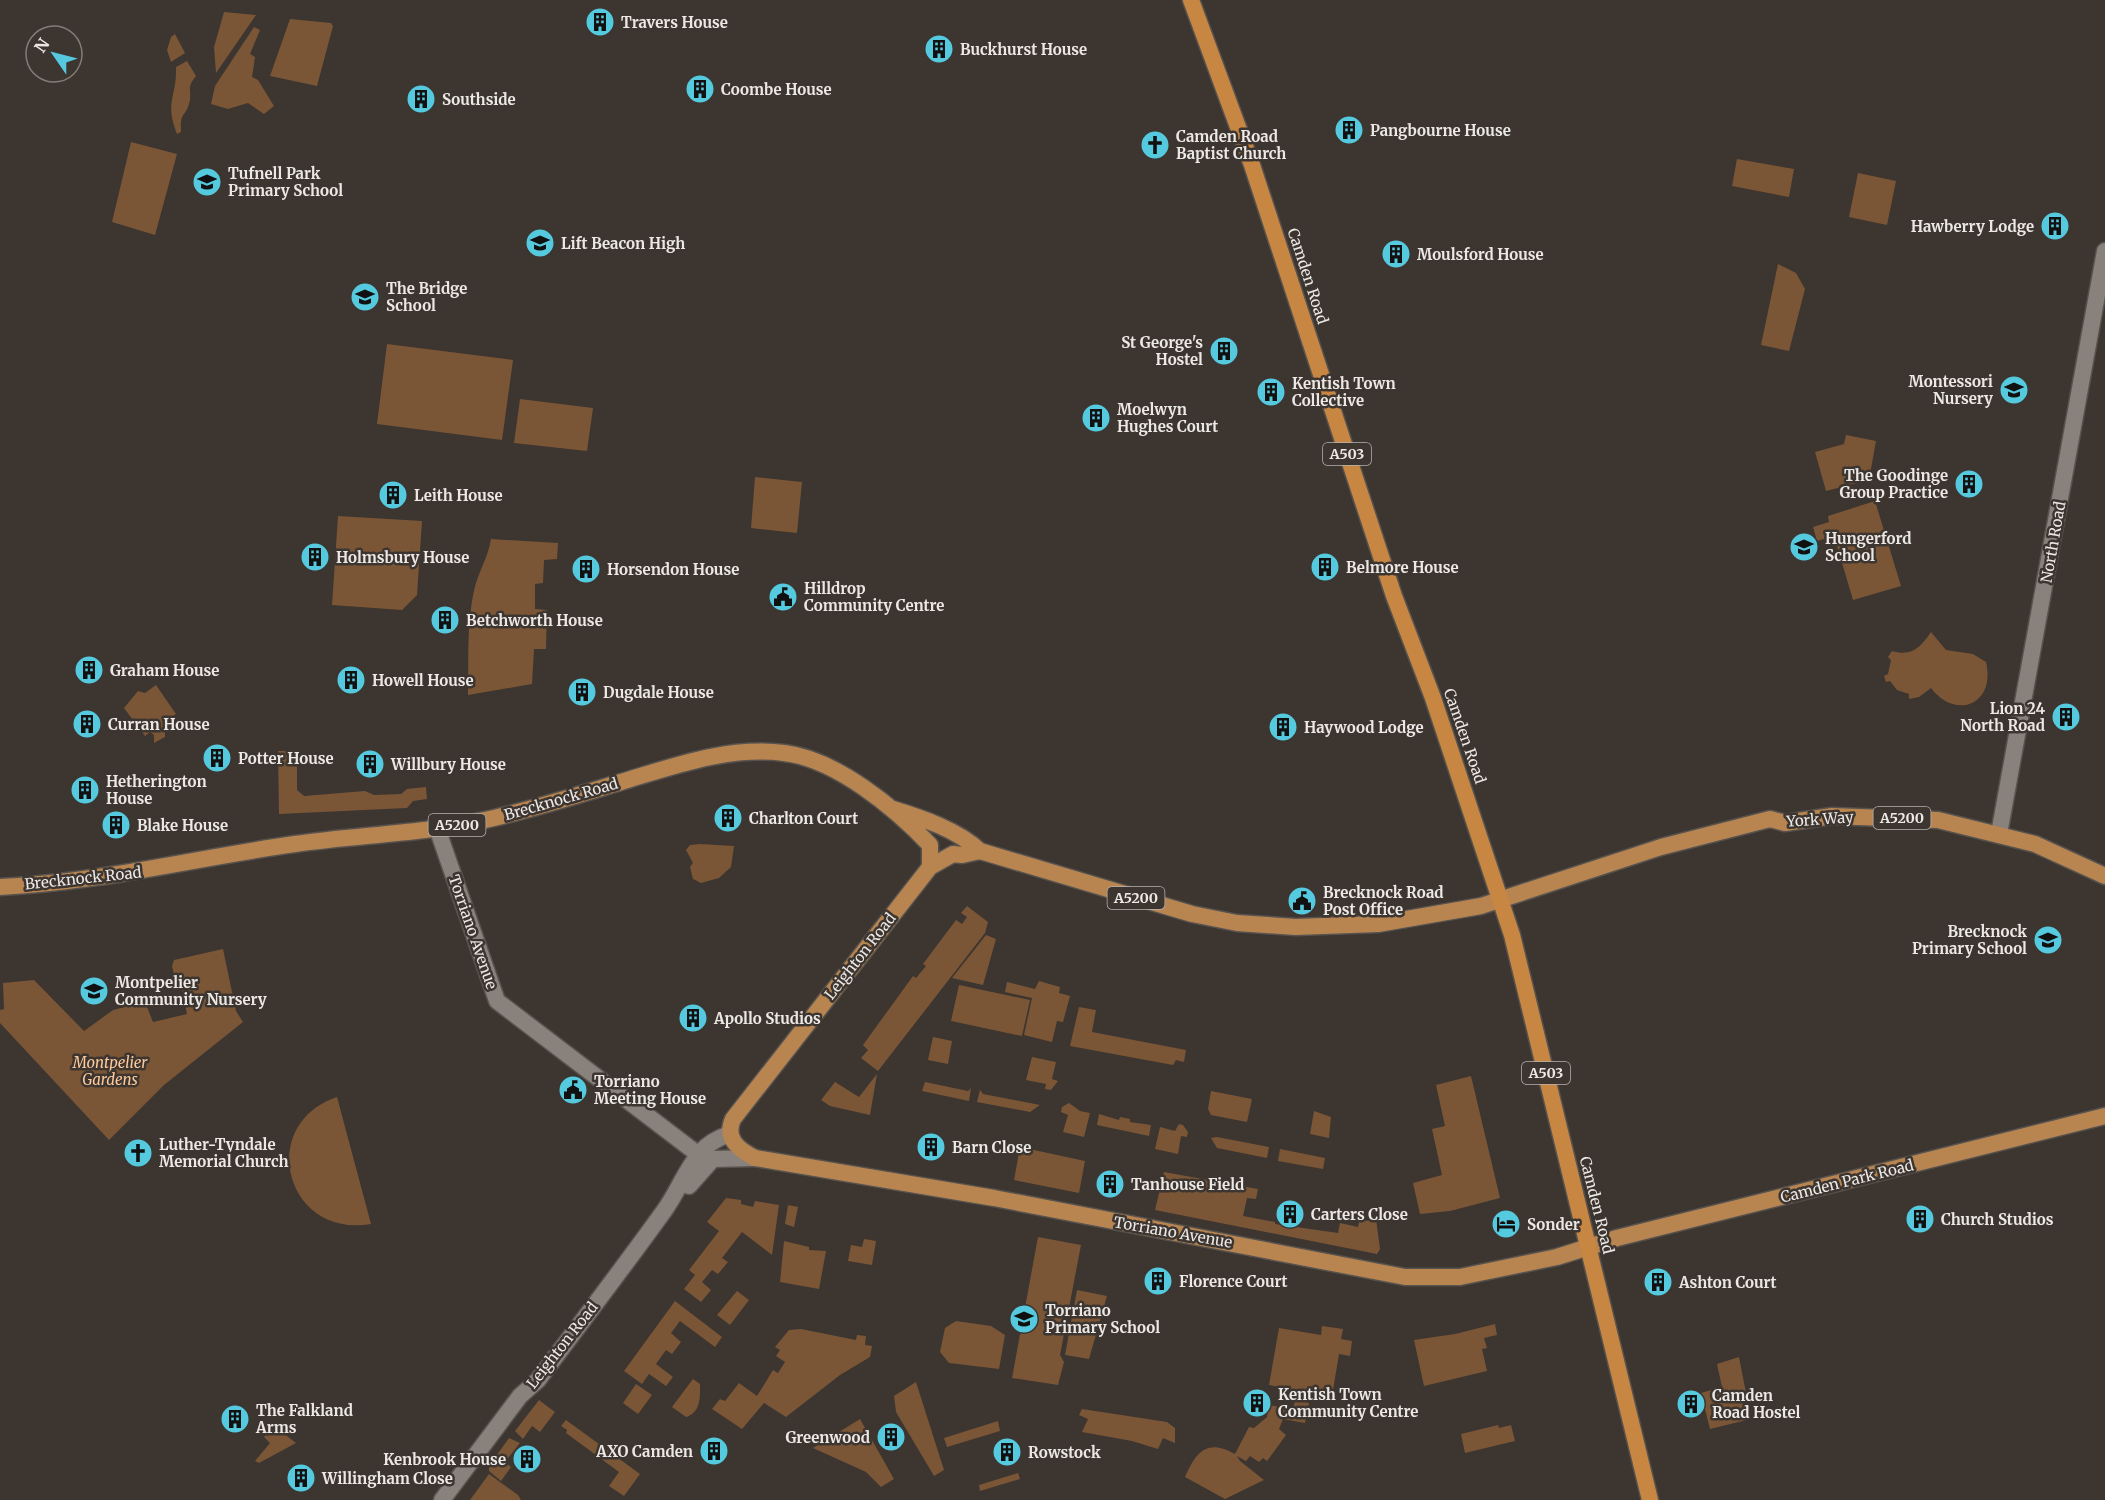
<svg xmlns="http://www.w3.org/2000/svg" width="2105" height="1500" font-family="Merriweather,serif">
<style>
.green{fill:#7a5636}
.lines{fill:none;stroke-linecap:round;stroke-linejoin:round}
.tertiary-casing{stroke:#57524d;stroke-width:19}
.primary-casing{stroke:#57524d;stroke-width:19}
.trunk-casing{stroke:#57524d;stroke-width:19}
.tertiary{stroke:#89817b;stroke-width:16}
.primary{stroke:#b88551;stroke-width:16}
.trunk{stroke:#c88643;stroke-width:16}
.labels{text-anchor:middle;dominant-baseline:central;stroke-width:5;stroke-linejoin:round;paint-order:stroke}
.shield{fill:#3c3530;stroke:#b7b2af;stroke-width:1.5}
.shield-label{font-size:14px;font-weight:bold;fill:#ece8e5}
.poi-label{font-size:15px;font-weight:bold;fill:#ece8e5;stroke:#3c3530;text-anchor:start}
.street-label{font-size:15px;fill:#ece8e5;stroke:#3c3530}
.park-label{font-size:15px;font-style:italic;fill:#fec99b;stroke:#3c3530}
</style>
<rect width="100%" height="100%" fill="#3c3530"/>
<path class="green" d="M224,12L256,15L216,73L214,47Z
M290,19L331,23L333,26L317,86L270,76Z
M254,27L260,30L250,54L255,57L252,77L258,80L274,106L264,114L248,103L228,109L211,104L215,86Z
M175,34L185,53L171,62L167,50L171,37Z
M187,61L196,76C185,89 193,91 189,104C185,118 180,111 181,132L177,134C164,101 177,98 176,67Z
M131,142L177,154L155,235L112,222Z
M1737,159L1794,169L1789,197L1732,186Z
M1858,173L1896,181L1887,225L1849,217Z
M1778,264L1796,273L1805,289L1789,351L1761,345Z
M387,344L513,360L502,440L377,424Z
M520,399L593,408L587,451L514,443Z
M1846,435L1876,441L1869,480L1826,491L1815,452L1844,444Z
M755,477L802,482L797,533L751,528Z
M1875,501L1901,586L1853,600L1834,536L1817,541L1813,527L1829,522L1828,516Z
M338,516L422,521L417,595L402,610L332,605Z
M491,539L558,543L557,559L544,560L543,583L535,584V609L547,610L546,649H534L532,684L468,695C469,659 466,619 476,583C481,567 488,557 491,539Z
M1931,632L1946,650L1973,654L1986,662C1996,704 1956,721 1931,688L1919,697L1909,699V694L1897,690L1890,681L1886,682L1884,676L1888,674L1891,660L1888,657L1892,651C1912,657 1921,647 1931,632Z
M156,685L176,714L165,722V737L154,743V735L150,732L145,736L124,708L138,691L145,693Z
M278,751H297V790L304,796L365,791L374,795L401,794L407,789L426,787L427,799L413,801L407,808L279,814Z
M700,844L734,846L731,867L719,878L701,883L693,879L690,867L693,863L686,850L690,845Z
M967,906L988,922L985,933L878,1071L861,1058L868,1050L863,1045L913,976L916,978L926,966L923,964L956,920L962,924L967,917L961,913Z
M986,935L996,939L983,985L952,978Z
M223,949L236,1011L243,1022L164,1085L109,1140L0,1023V1010L4,1009L3,983L34,980L84,1031L113,1010L145,1002L153,1022L187,1014L181,986L177,987L172,966L174,960Z
M1039,981L1060,987L1059,993L1070,996L1063,1022L1057,1021L1052,1042L1024,1035L1032,998L1005,992L1007,982L1035,989Z
M959,985L1030,1000L1022,1036L951,1021Z
M1079,1007L1096,1010L1092,1032L1186,1050L1184,1062L1176,1060L1173,1065L1070,1046Z
M933,1037L952,1041L948,1064L928,1060Z
M1032,1057L1056,1062L1052,1079L1058,1081L1051,1090L1045,1089L1046,1084L1026,1080Z
M877,1074L870,1115L830,1106L821,1100L835,1082L859,1097Z
M1471,1076L1500,1198L1450,1211L1420,1214L1413,1183L1442,1175L1432,1129L1445,1126L1436,1085Z
M925,1082L968,1091L971,1088L969,1101L922,1091Z
M980,1090L983,1094L1040,1105L1030,1112L977,1102Z
M1211,1091L1252,1099L1247,1122L1211,1115L1208,1109Z
M337,1097L371,1224C285,1239 256,1124 337,1097Z
M1069,1103L1080,1111L1090,1113L1084,1137L1063,1132L1068,1115L1061,1112L1062,1107Z
M1314,1111L1331,1117L1329,1138L1310,1134Z
M1099,1114L1119,1120L1120,1117L1130,1119V1122L1151,1125L1149,1136L1097,1125Z
M1179,1124L1183,1125L1188,1132L1187,1137L1181,1136L1178,1154L1155,1149L1160,1127L1175,1131Z
M1217,1137L1269,1147L1267,1158L1217,1148L1211,1138Z
M1020,1147L1085,1161L1079,1193L1014,1180Z
M1280,1149L1325,1158L1323,1169L1278,1161Z
M1164,1172L1258,1189L1256,1199L1247,1198L1243,1216L1275,1222V1224L1338,1233L1340,1223L1358,1227L1359,1222L1376,1219L1380,1249L1377,1254L1155,1210Z
M726,1198L741,1200V1204L753,1207L755,1201L779,1205L772,1255L742,1232L722,1258L728,1262L718,1274L712,1270L702,1282L711,1290L701,1302L684,1289L695,1275L689,1270L719,1231L707,1222Z
M788,1205L798,1207L794,1227L785,1224Z
M1038,1237L1081,1245L1060,1355L1064,1362L1058,1385L1012,1378Z
M864,1239L876,1241L872,1265L848,1261L851,1245L862,1247Z
M784,1241L809,1247V1250L826,1251L819,1289L780,1282Z
M1077,1290L1107,1296L1089,1359L1065,1355Z
M737,1291L749,1300L730,1325L717,1315Z
M675,1301L722,1337L715,1347L680,1321L671,1333L681,1342L672,1354L666,1350L656,1364L673,1377L666,1386L649,1374L642,1384L624,1371Z
M956,1321L991,1326L1005,1335L999,1369L949,1363L940,1352L945,1328Z
M1495,1324L1497,1335L1484,1338L1487,1348L1482,1349L1487,1371L1424,1386L1414,1340L1455,1334Z
M1322,1326L1343,1329L1341,1339L1352,1341L1350,1356L1339,1354L1332,1396L1269,1385L1279,1328L1321,1335Z
M801,1329L856,1340L857,1335L866,1336L865,1345L872,1346L870,1357L840,1375L786,1417L764,1403L742,1429L712,1409L720,1399L725,1401L739,1383L757,1396L773,1370L778,1373L785,1362L776,1356L780,1350L775,1347L789,1330Z
M1739,1357L1751,1419L1710,1429L1701,1393L1722,1387L1717,1364Z
M693,1379L700,1384C700,1398 701,1412 686,1417L672,1407Z
M916,1382L944,1470L934,1476L896,1412L894,1396Z
M636,1384L652,1395L638,1414L623,1403Z
M539,1400L555,1412L540,1432L532,1426L523,1439L515,1431Z
M1296,1400L1309,1403L1305,1423L1283,1419L1279,1429L1286,1435L1267,1461L1263,1458L1259,1462L1250,1456L1246,1461L1237,1456L1240,1461L1264,1480L1225,1499L1185,1477C1196,1452 1207,1438 1235,1454L1249,1427L1254,1428L1267,1417L1269,1405L1292,1409Z
M1082,1409L1167,1422L1175,1428V1443L1163,1438L1158,1449L1132,1441L1082,1432L1088,1419L1079,1415Z
M860,1419L894,1479L881,1487L866,1472L813,1448Z
M566,1420L640,1474L624,1496L609,1486L619,1472L566,1433L567,1430L561,1426Z
M998,1421L1000,1431L947,1447L944,1438Z
M1498,1425L1499,1428L1511,1425L1515,1441L1465,1453L1461,1434Z
M274,1426L296,1443L259,1463L255,1461L270,1443L264,1437Z
M509,1438L520,1443L505,1462L511,1467L501,1481L489,1471V1466Z
M1018,1473L1020,1479L980,1491L979,1485Z
M489,1474L518,1495L521,1500H470Z"/>
<g class="lines">
<g class="tertiary-casing">
<path id="tertiary" d="M437,828L497,1001L699,1155
M1999,834L2105,251
M689,1186L713,1159L755,1158
M442,1500L520,1396L538,1380C580,1324 623,1268 664,1211C678,1192 684,1172 700,1153C708,1143 717,1138 730,1134"/>
</g>
<g class="primary-casing">
<path id="primary" d="M893,809C922,818 958,830 980,851L1192,914L1237,923L1296,927L1378,924L1481,906L1661,847L1770,819L1785,823L1832,816L1938,820L2035,844L2105,876
M980,851L962,855L953,854L930,867L733,1119C724,1139 739,1150 755,1158L994,1198L1405,1277H1460L1557,1257L1617,1238L2105,1116
M0,887C102,882 195,858 295,844C356,835 419,834 480,821C528,811 575,796 621,782C674,766 728,746 784,753C836,759 895,808 930,845V867"/>
</g>
<g class="trunk-casing">
<path id="trunk" d="M1191,0L1252,165L1394,596L1433,698L1512,935L1650,1500"/>
</g>
<use href="#tertiary" class="tertiary"/>
<use href="#primary" class="primary"/>
<use href="#trunk" class="trunk"/>
</g>
<defs>
<g id="building-disc" transform="scale(1.5)"><circle r="9.5" fill="#55cadf" stroke="#3c3530"/><path d="M-4-6H4V6H1V3H-1V6H-4ZM-2.5-4.3h1.7v1.8h-1.7ZM.8-4.3h1.7v1.8H.8ZM-2.5-1h1.7V.8h-1.7ZM.8-1h1.7V.8H.8Z" fill="#111"/></g>
<g id="church-disc" transform="scale(1.5)"><circle r="9.5" fill="#55cadf" stroke="#3c3530"/><path d="M-1.2-6h2.4v3.5h3.3v2.4h-3.3V6h-2.4V-.1h-3.3v-2.4h3.3Z" fill="#111"/></g>
<g id="school-disc" transform="scale(1.5)"><circle r="9.5" fill="#55cadf" stroke="#3c3530"/><path d="M0-5L7-2L0 1L-7-2ZM-4 1L0 2.5L4 1V4Q0 6-4 4Z" fill="#111"/></g>
<g id="civic-disc" transform="scale(1.5)"><circle r="9.5" fill="#55cadf" stroke="#3c3530"/><path d="M-.6-6.5H3V-4.5H.6V-3L4-1V1h2V6H-6V1h2V-1L-.6-3ZM-1.2 2.5V6h2.4V2.5Z" fill="#111"/></g>
<g id="hotel-disc" transform="scale(1.5)"><circle r="9.5" fill="#55cadf" stroke="#3c3530"/><path d="M-6-4.5h1.5V1H6V5H4.5V3h-9V5H-6ZM-4 0a1.8 1.8 0 1 1 3.6 0ZM.5 0V-2.5h3Q6-2.5 6 0Z" fill="#111"/></g>
</defs>
<g fill-rule="evenodd">
<use href="#building-disc" x="600" y="22"/>
<use href="#building-disc" x="939" y="49"/>
<use href="#building-disc" x="700" y="89"/>
<use href="#building-disc" x="421" y="99"/>
<use href="#building-disc" x="1349" y="130"/>
<use href="#church-disc" x="1155" y="145"/>
<use href="#school-disc" x="207" y="182"/>
<use href="#building-disc" x="2055" y="226"/>
<use href="#school-disc" x="540" y="243"/>
<use href="#building-disc" x="1396" y="254"/>
<use href="#school-disc" x="365" y="297"/>
<use href="#building-disc" x="1224" y="351"/>
<use href="#school-disc" x="2014" y="390"/>
<use href="#building-disc" x="1271" y="392"/>
<use href="#building-disc" x="1096" y="418"/>
<use href="#building-disc" x="1969" y="484"/>
<use href="#building-disc" x="393" y="495"/>
<use href="#school-disc" x="1804" y="547"/>
<use href="#building-disc" x="315" y="557"/>
<use href="#building-disc" x="1325" y="567"/>
<use href="#building-disc" x="586" y="569"/>
<use href="#civic-disc" x="783" y="597"/>
<use href="#building-disc" x="445" y="620"/>
<use href="#building-disc" x="89" y="670"/>
<use href="#building-disc" x="351" y="680"/>
<use href="#building-disc" x="582" y="692"/>
<use href="#building-disc" x="2066" y="717"/>
<use href="#building-disc" x="87" y="724"/>
<use href="#building-disc" x="1283" y="727"/>
<use href="#building-disc" x="217" y="758"/>
<use href="#building-disc" x="370" y="764"/>
<use href="#building-disc" x="85" y="790"/>
<use href="#building-disc" x="728" y="818"/>
<use href="#building-disc" x="116" y="825"/>
<use href="#civic-disc" x="1302" y="901"/>
<use href="#school-disc" x="2048" y="940"/>
<use href="#school-disc" x="94" y="991"/>
<use href="#building-disc" x="693" y="1018"/>
<use href="#civic-disc" x="573" y="1090"/>
<use href="#building-disc" x="931" y="1147"/>
<use href="#church-disc" x="138" y="1153"/>
<use href="#building-disc" x="1110" y="1184"/>
<use href="#building-disc" x="1290" y="1214"/>
<use href="#building-disc" x="1920" y="1219"/>
<use href="#hotel-disc" x="1506" y="1224"/>
<use href="#building-disc" x="1158" y="1281"/>
<use href="#building-disc" x="1658" y="1282"/>
<use href="#school-disc" x="1024" y="1319"/>
<use href="#building-disc" x="1257" y="1403"/>
<use href="#building-disc" x="1691" y="1404"/>
<use href="#building-disc" x="235" y="1419"/>
<use href="#building-disc" x="891" y="1437"/>
<use href="#building-disc" x="714" y="1451"/>
<use href="#building-disc" x="1007" y="1452"/>
<use href="#building-disc" x="527" y="1459"/>
<use href="#building-disc" x="301" y="1478"/>
</g>
<g class="labels">
<g class="shield">
<rect x="1323" y="443" width="48" height="22" rx="4.5"/>
<rect x="1873.5" y="807" width="57" height="22" rx="4.5"/>
<rect x="428.5" y="814" width="57" height="22" rx="4.5"/>
<rect x="1107.5" y="887" width="57" height="22" rx="4.5"/>
<rect x="1522" y="1062" width="48" height="22" rx="4.5"/>
</g>
<g class="shield-label">
<text x="1347" y="454">A503</text>
<text x="1902" y="818">A5200</text>
<text x="457" y="825">A5200</text>
<text x="1136" y="898">A5200</text>
<text x="1546" y="1073">A503</text>
</g>
<g class="poi-label">
<text x="621" y="22">Travers House</text>
<text x="960" y="49">Buckhurst House</text>
<text x="721" y="89">Coombe House</text>
<text x="442" y="99">Southside</text>
<text x="1370" y="130">Pangbourne House</text>
<text x="1176" y="136">Camden Road<tspan x="1176" dy="17">Baptist Church</tspan></text>
<text x="228" y="173">Tufnell Park<tspan x="228" dy="17">Primary School</tspan></text>
<text x="2034" y="226" text-anchor="end">Hawberry Lodge</text>
<text x="561" y="243">Lift Beacon High</text>
<text x="1417" y="254">Moulsford House</text>
<text x="386" y="288">The Bridge<tspan x="386" dy="17">School</tspan></text>
<text x="1203" y="342" text-anchor="end">St George's<tspan x="1203" dy="17">Hostel</tspan></text>
<text x="1993" y="381" text-anchor="end">Montessori<tspan x="1993" dy="17">Nursery</tspan></text>
<text x="1292" y="383">Kentish Town<tspan x="1292" dy="17">Collective</tspan></text>
<text x="1117" y="409">Moelwyn<tspan x="1117" dy="17">Hughes Court</tspan></text>
<text x="1948" y="475" text-anchor="end">The Goodinge<tspan x="1948" dy="17">Group Practice</tspan></text>
<text x="414" y="495">Leith House</text>
<text x="1825" y="538">Hungerford<tspan x="1825" dy="17">School</tspan></text>
<text x="336" y="557">Holmsbury House</text>
<text x="1346" y="567">Belmore House</text>
<text x="607" y="569">Horsendon House</text>
<text x="804" y="588">Hilldrop<tspan x="804" dy="17">Community Centre</tspan></text>
<text x="466" y="620">Betchworth House</text>
<text x="110" y="670">Graham House</text>
<text x="372" y="680">Howell House</text>
<text x="603" y="692">Dugdale House</text>
<text x="2045" y="708" text-anchor="end">Lion 24<tspan x="2045" dy="17">North Road</tspan></text>
<text x="108" y="724">Curran House</text>
<text x="1304" y="727">Haywood Lodge</text>
<text x="238" y="758">Potter House</text>
<text x="391" y="764">Willbury House</text>
<text x="106" y="781">Hetherington<tspan x="106" dy="17">House</tspan></text>
<text x="749" y="818">Charlton Court</text>
<text x="137" y="825">Blake House</text>
<text x="1323" y="892">Brecknock Road<tspan x="1323" dy="17">Post Office</tspan></text>
<text x="2027" y="931" text-anchor="end">Brecknock<tspan x="2027" dy="17">Primary School</tspan></text>
<text x="115" y="982">Montpelier<tspan x="115" dy="17">Community Nursery</tspan></text>
<text x="714" y="1018">Apollo Studios</text>
<text x="594" y="1081">Torriano<tspan x="594" dy="17">Meeting House</tspan></text>
<text x="159" y="1144">Luther-Tyndale<tspan x="159" dy="17">Memorial Church</tspan></text>
<text x="952" y="1147">Barn Close</text>
<text x="1131" y="1184">Tanhouse Field</text>
<text x="1311" y="1214">Carters Close</text>
<text x="1941" y="1219">Church Studios</text>
<text x="1527" y="1224">Sonder</text>
<text x="1179" y="1281">Florence Court</text>
<text x="1679" y="1282">Ashton Court</text>
<text x="1045" y="1310">Torriano<tspan x="1045" dy="17">Primary School</tspan></text>
<text x="1278" y="1394">Kentish Town<tspan x="1278" dy="17">Community Centre</tspan></text>
<text x="1712" y="1395">Camden<tspan x="1712" dy="17">Road Hostel</tspan></text>
<text x="256" y="1410">The Falkland<tspan x="256" dy="17">Arms</tspan></text>
<text x="870" y="1437" text-anchor="end">Greenwood</text>
<text x="693" y="1451" text-anchor="end">AXO Camden</text>
<text x="1028" y="1452">Rowstock</text>
<text x="506" y="1459" text-anchor="end">Kenbrook House</text>
<text x="322" y="1478">Willingham Close</text>
</g>
<g class="street-label">
<text transform="translate(1308 276) rotate(72)">Camden Road</text>
<text transform="translate(2053 542) rotate(-80)">North Road</text>
<text transform="translate(1465 736) rotate(71)">Camden Road</text>
<text transform="translate(561 799) rotate(-16)">Brecknock Road</text>
<text transform="translate(1820 819) rotate(-4)">York Way</text>
<text transform="translate(83 878) rotate(-6)">Brecknock Road</text>
<text transform="translate(473 932) rotate(71)">Torriano Avenue</text>
<text transform="translate(860 956) rotate(-52)">Leighton Road</text>
<text transform="translate(1847 1181) rotate(-14)">Camden Park Road</text>
<text transform="translate(1597 1205) rotate(76)">Camden Road</text>
<text transform="translate(1173 1232) rotate(10)">Torriano Avenue</text>
<text transform="translate(562 1345) rotate(-52)">Leighton Road</text>
</g>
<g class="park-label">
<text x="110" y="1062">Montpelier<tspan x="110" dy="17">Gardens</tspan></text>
</g>
</g>
<g transform="translate(54 54) rotate(305)"><circle r="28" fill="#3c3530" stroke="#827d78" stroke-width="1.5"/>
<path d="M0-4.5L10 22L0 15L-10 22Z" fill="#55cadf"/>
<text y="-9" font-size="16" font-weight="bold" text-anchor="middle" fill="#ece8e5">N</text>
</g>
</svg>
